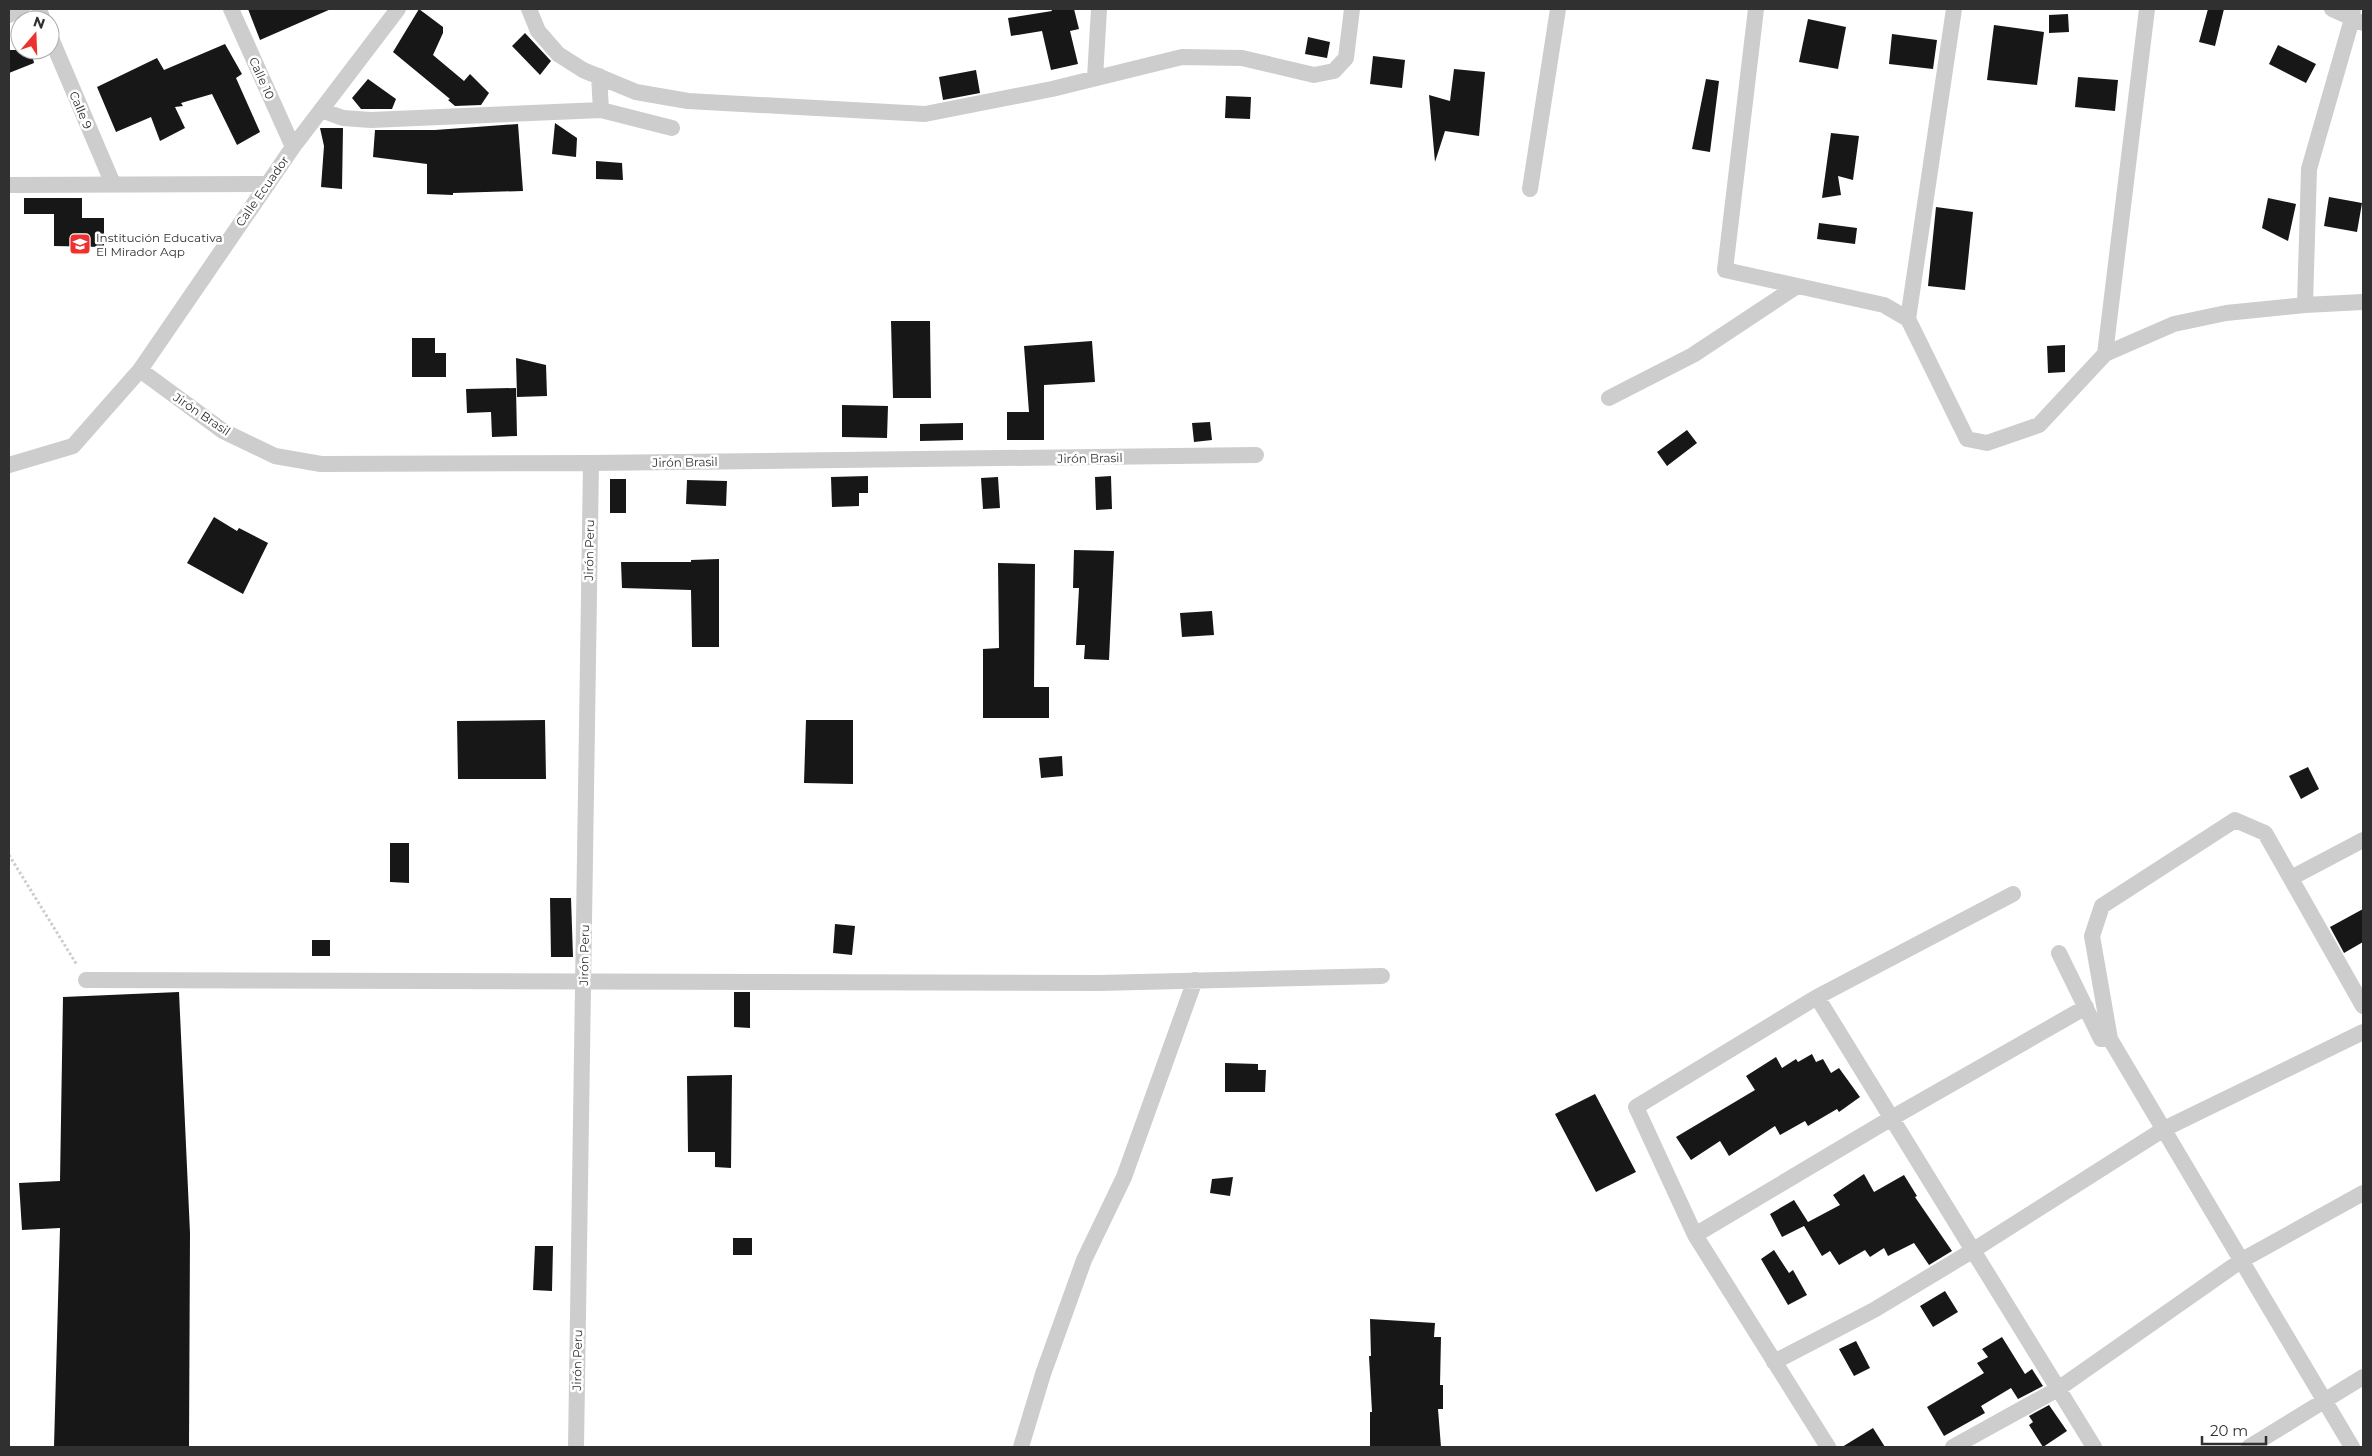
<svg xmlns="http://www.w3.org/2000/svg" width="2372" height="1456" font-family="Montserrat,sans-serif">
<style>
.building{fill:#171717}
.lines{fill:none;stroke-linecap:round;stroke-linejoin:round}
.path{stroke:#cdcdcd;stroke-width:3;stroke-dasharray:2.5 2.5;stroke-linecap:butt}
.minor{stroke:#cdcdcd;stroke-width:16}
.labels{text-anchor:middle;dominant-baseline:central;stroke-width:5;stroke-linejoin:round;paint-order:stroke}
.street-label{font-size:12px;fill:#303030;stroke:#fff}
.poi-label{font-size:12px;fill:#303030;stroke:#fff;text-anchor:start}
</style>
<rect width="100%" height="100%" fill="#fff"/>
<path class="building" d="M248,9H331L260,40Z
M419,9L443,27V33L433,55L464,81L470,74L489,93L481,105L455,106L448,100L450,99L393,52Z
M1051,9H1074L1079,29L1070,31L1078,64L1051,70L1042,31L1011,36L1008,18L1052,11Z
M2208,9H2224L2215,46L2199,42Z
M2068,14L2069,32L2049,33V15Z
M1808,19L1846,27L1838,69L1799,62Z
M1994,25L2044,32L2037,85L1987,80Z
M525,33L551,61L540,75L512,46Z
M1892,34L1937,40L1933,69L1889,64Z
M1308,37L1330,42L1327,58L1305,54Z
M225,44L242,74L236,78L260,132L237,145L212,94L181,103L183,106L175,107L185,128L160,141L151,117L116,132L97,87L157,58L164,70Z
M2278,45L2316,64L2306,83L2269,64Z
M9,50H31L34,63L9,73Z
M1373,56L1405,60L1402,88L1370,84Z
M1454,69L1485,72L1479,136L1445,131L1435,162L1429,95L1450,101Z
M976,70L980,93L943,100L939,77Z
M2078,77L2118,80L2115,111L2075,107Z
M368,79L396,99L392,109H361L352,98Z
M1706,79L1719,81L1710,152L1692,149Z
M1226,96L1251,97L1250,119L1225,118Z
M555,123L577,138L576,157L552,154Z
M518,124L523,191L453,193V195L427,194V164L373,157L375,130H435Z
M320,128H343L342,189L321,187L324,146Z
M1831,133L1859,136L1853,180L1838,176L1841,195L1822,198Z
M596,161L622,163L623,180L596,179Z
M2329,197L2362,203L2357,232L2324,226Z
M24,198H82V218H104V247L54,246V214H24Z
M2268,198L2296,204L2288,241L2262,228Z
M1936,207L1973,212L1965,290L1928,286Z
M1819,223L1857,228L1855,244L1817,239Z
M891,321H930L931,398H893Z
M412,338H435V353H446V377H412Z
M1092,341L1095,382L1044,385V440H1007V412H1029L1024,346Z
M2065,345V372L2048,373L2047,346Z
M516,358L546,365L547,396L517,397Z
M516,388L517,436L492,437L491,412L467,413L466,389Z
M842,405L888,406L887,438L842,437Z
M1210,422L1212,440L1194,442L1192,423Z
M963,423V440L920,441V424Z
M1687,430L1697,443L1667,466L1657,452Z
M868,476V493H859V506L832,507L831,477Z
M1111,476L1112,509L1096,510L1095,477Z
M998,477L1000,508L983,509L981,478Z
M610,479H626V513H610Z
M687,480L727,481L726,506L686,504Z
M214,517L237,531L239,528L268,543L243,594L187,563Z
M1074,550L1114,551L1109,660L1084,659L1085,645H1076L1079,588H1073Z
M719,559V647H692L691,590L622,588L621,562H691V560Z
M998,563L1035,564L1034,687H1049V718H983V649L999,648Z
M1212,611L1214,635L1182,637L1180,613Z
M545,720L546,779H458L457,721Z
M806,720H853V784L804,783Z
M1062,756L1063,776L1041,778L1039,758Z
M2308,767L2319,789L2301,799L2289,776Z
M390,843H409V883L390,882Z
M550,898H571L573,957H551Z
M2363,909V942L2344,953L2330,927Z
M835,924L855,926L852,955L833,953Z
M312,940H330V956H312Z
M179,992L190,1233L189,1447H54L60,1228L22,1230L19,1183L60,1181L63,997Z
M734,992H750V1028L734,1027Z
M1812,1054L1816,1062L1823,1059L1831,1073L1839,1068L1860,1097L1839,1112L1837,1109L1808,1126L1805,1121L1780,1135L1775,1126L1729,1156L1720,1141L1691,1160L1676,1137L1755,1090L1746,1076L1776,1057L1782,1068L1796,1059L1798,1062Z
M1225,1063L1258,1064V1070H1266L1265,1092H1225Z
M732,1075L731,1168L715,1167V1152H688L687,1076Z
M1595,1094L1636,1172L1596,1192L1555,1114Z
M1864,1174L1874,1192L1904,1175L1917,1196L1915,1197L1952,1251L1929,1265L1914,1243L1888,1256L1884,1248L1870,1257L1865,1250L1839,1265L1830,1251L1822,1256L1804,1226L1782,1237L1770,1214L1794,1200L1808,1222L1840,1205L1833,1195Z
M1233,1177L1230,1196L1210,1193L1212,1179Z
M733,1238H752V1255H733Z
M535,1246H553L552,1291L533,1290Z
M1774,1250L1789,1273L1793,1270L1807,1295L1788,1305L1761,1259Z
M1945,1291L1958,1312L1933,1327L1920,1306Z
M1370,1319L1435,1323L1434,1337H1441L1440,1385H1443V1409H1438L1441,1447H1370V1412H1372L1369,1356H1371Z
M2002,1337L2025,1374L2032,1369L2043,1386L2018,1399L2011,1388L1981,1406L1985,1413L1944,1436L1927,1407L1984,1373L1977,1363L1988,1357L1982,1349Z
M1856,1341L1870,1368L1854,1376L1839,1349Z
M2049,1405L2067,1431L2043,1447L2029,1425L2033,1422L2029,1416Z
M1873,1428L1885,1447H1842Z"/>
<g class="lines">
<path class="path" d="M9,855L77,965"/>
<path class="minor" d="M39,9L43,20
M231,9L293,147
M529,9L538,31L558,54L583,70L636,92L688,101L925,114L1052,89L1182,57L1242,58L1314,75L1334,71L1346,58L1352,9
M1756,9L1725,270L1884,305L1908,319L1967,439L1987,443L2039,425L2105,354L2174,324L2226,313L2305,305L2363,302
M2332,9L2363,23
M9,15L22,9
M50,36L113,184
M599,76L601,110
M1095,78L1099,9
M321,110L343,118L371,120L601,110L672,128
M9,185L268,184
M1530,189L1558,9
M2305,305L2309,169L2352,19L2353,9
M1908,319L1954,9
M2105,354L2147,9
M140,370L223,431L275,456L321,464L591,463L1256,455
M1609,398L1693,355L1797,286
M9,465L73,446L140,370L293,147L398,9
M2291,878L2363,840
M2059,953L2101,1039H2110
M86,980L1099,983L1382,976
M1817,997L2094,1447
M1695,1235L1890,1119L2086,1007
M1774,1362L1874,1310L1972,1251L2164,1129L2363,1032
M576,1447L591,463
M1021,1447L1043,1374L1084,1260L1124,1177L1195,980
M1828,1447L1695,1235L1636,1107L1817,997L2013,894
M1953,1447L2058,1389L2242,1260L2363,1193
M2249,1447L2363,1377
M2352,1447L2110,1039L2092,936L2102,906L2235,820L2265,833L2363,1006"/>
</g>
<defs>
<g id="school-square" transform="scale(1.125)"><rect x="-9" y="-9" width="18" height="18" rx="4" fill="#eb322e" stroke="#fff"/><path d="M0-5L7-2L0 1L-7-2ZM-4 1L0 2.5L4 1V4Q0 6-4 4Z" fill="#fff"/></g>
</defs>
<g fill-rule="evenodd">
<use href="#school-square" x="80" y="244"/>
</g>
<g class="labels">
<g class="street-label">
<text transform="translate(262 78) rotate(66)">Calle 10</text>
<text transform="translate(81 110) rotate(67)">Calle 9</text>
<text transform="translate(262 191) rotate(-55)">Calle Ecuador</text>
<text transform="translate(202 414) rotate(34)">Jirón Brasil</text>
<text transform="translate(1090 458) rotate(-1)">Jirón Brasil</text>
<text transform="translate(685 462) rotate(-1)">Jirón Brasil</text>
<text transform="translate(589 550) rotate(-89)">Jirón Peru</text>
<text transform="translate(584 955) rotate(-89)">Jirón Peru</text>
<text transform="translate(577 1360) rotate(-89)">Jirón Peru</text>
</g>
<g class="poi-label">
<text x="96" y="237">Institución Educativa<tspan x="96" dy="14">El Mirador Aqp</tspan></text>
</g>
</g>
<rect width="2372" height="1456" fill="none" stroke="#303030" stroke-width="20"/>
<g transform="translate(35 35) rotate(19)"><circle r="24" fill="#ffffff" stroke="#acacac"/>
<path d="M0-4L9 19L0 12L-9 19Z" fill="#eb322e"/>
<text y="-8" font-size="14" font-weight="bold" text-anchor="middle" fill="#303030">N</text>
</g>
<path d="M2202 1436v8h64v-8" fill="none" stroke="#303030" stroke-width="2.5"/>
<text x="2210" y="1436" font-size="15" fill="#303030" stroke="#ffffff" stroke-width="4" paint-order="stroke">20 m</text>
</svg>
